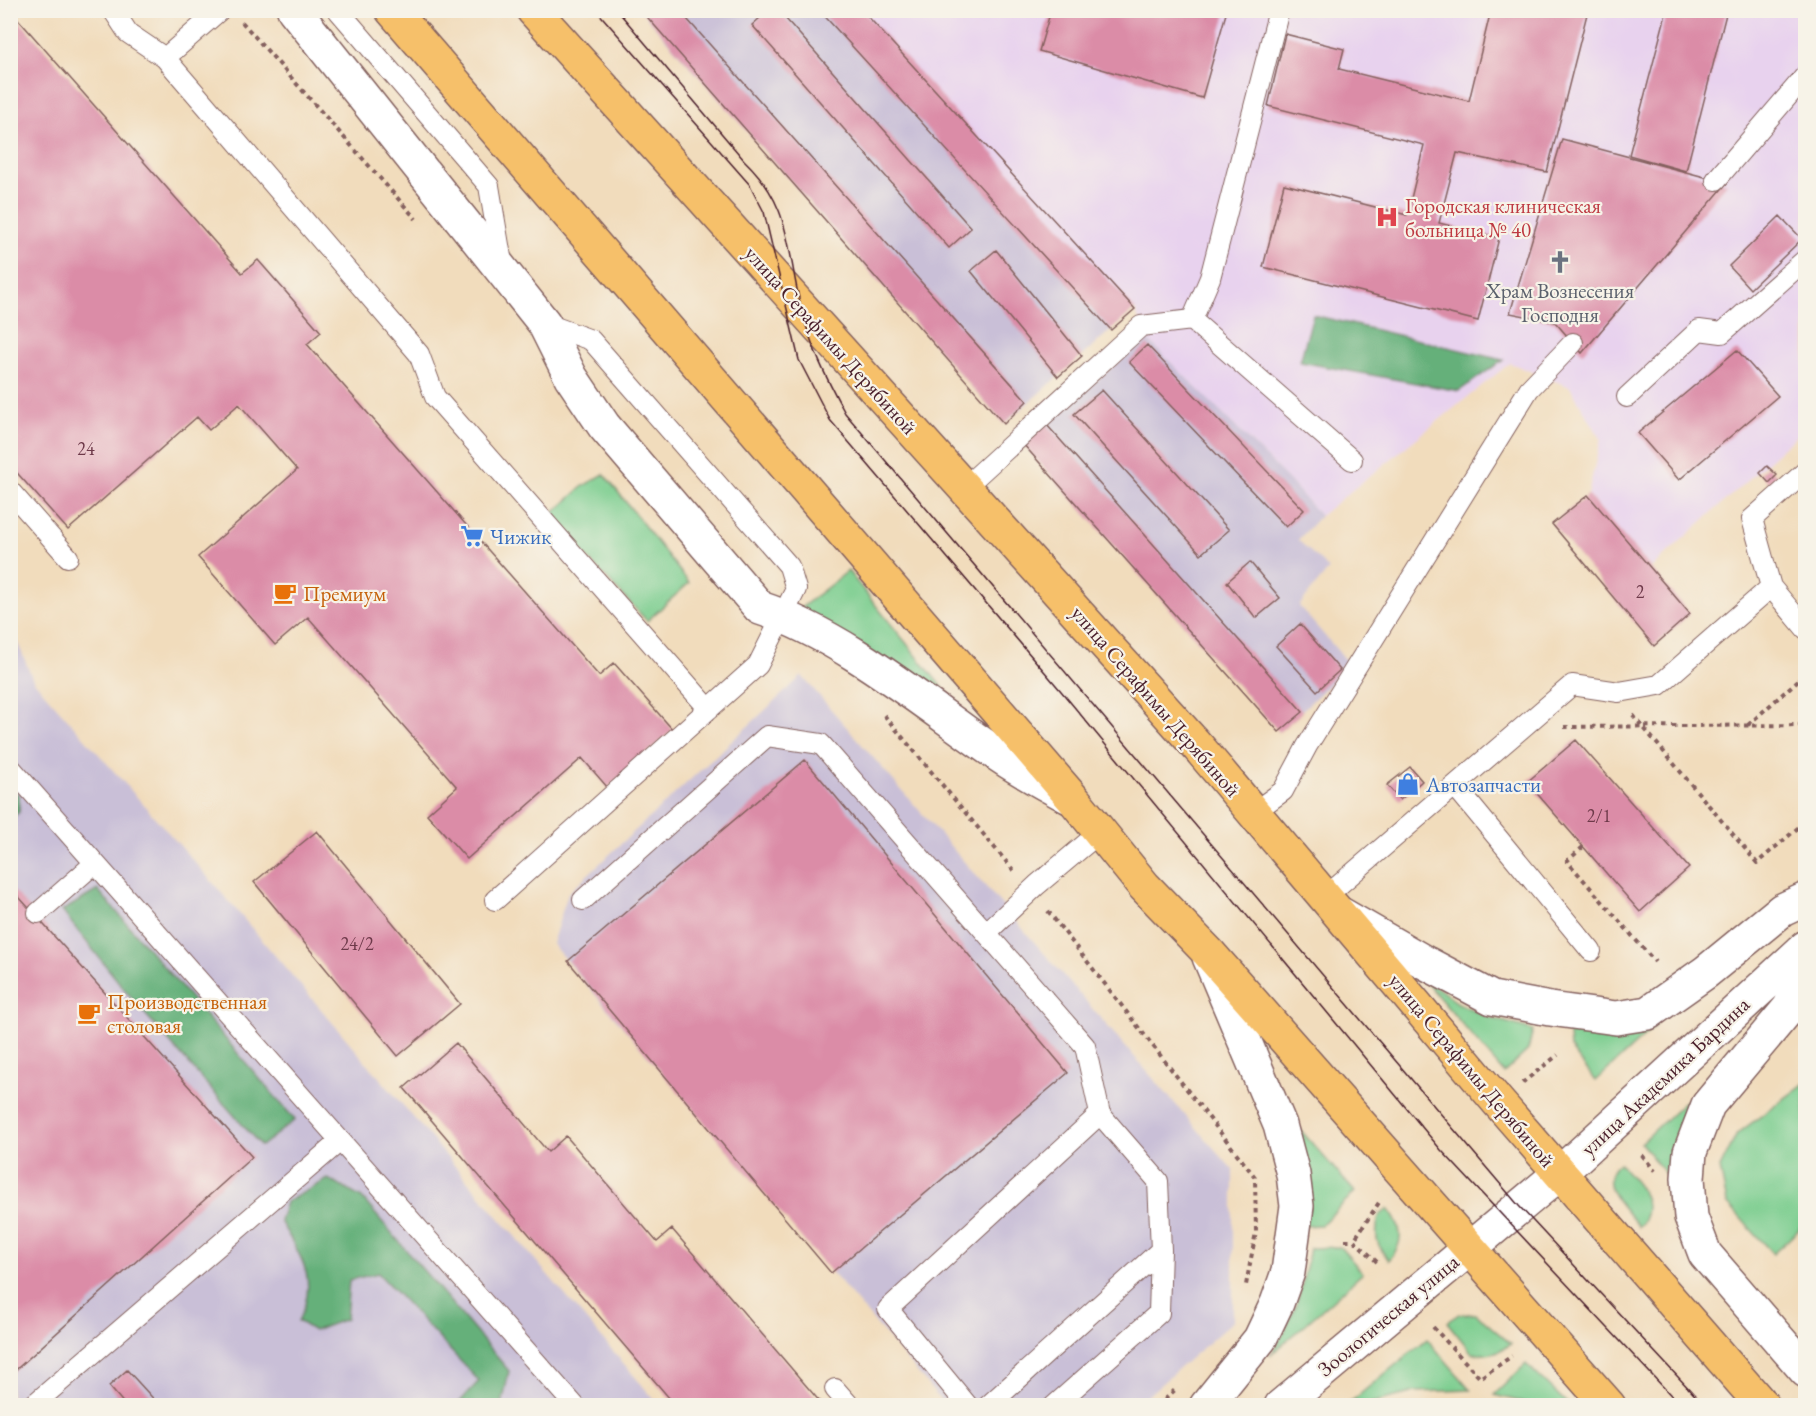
<svg xmlns="http://www.w3.org/2000/svg" width="1816" height="1416" font-family="'EB Garamond',serif">
<style>
.built{fill:#e8d2ee}
.industrial{fill:#c9bfd7}
.green{fill:#7ccd8f;stroke:#63765d;stroke-width:1.5}
.forest{fill:#65b07a;stroke:#586852;stroke-width:1.5}
.building{fill:#db8ca7}
.lines{fill:none;stroke-linecap:round;stroke-linejoin:round}
.service-casing{stroke:#84615e;stroke-width:22}
.minor-casing{stroke:#84615e;stroke-width:36}
.tertiary-casing{stroke:#84615e;stroke-width:36}
.primary-casing{stroke:#84615e;stroke-width:36}
.path{stroke:#84615e;stroke-width:4;stroke-dasharray:4.5 4.5;stroke-linecap:butt}
.service{stroke:#fff;stroke-width:20}
.minor{stroke:#fff;stroke-width:33}
.tertiary{stroke:#fff;stroke-width:33}
.primary{stroke:#f6c06b;stroke-width:33}
.tram{stroke:#4a1f2b;stroke-width:1.5}
.labels{text-anchor:middle;dominant-baseline:central;stroke-width:4.5;stroke-linejoin:round;paint-order:stroke}
.number-label{font-size:18px;fill:#6e3a4a}
.health-label{font-size:21px;fill:#be3a42;stroke:#f7f3e8;text-anchor:start}
.worship-label{font-size:21px;fill:#5b616d;stroke:#f7f3e8}
.street-label{font-size:21px;fill:#4a1f2b;stroke:#f7f3e8}
.shop-label{font-size:21px;fill:#366cbe;stroke:#f7f3e8;text-anchor:start}
.food-label{font-size:21px;fill:#c56008;stroke:#f7f3e8;text-anchor:start}
</style>
<rect width="100%" height="100%" fill="#f7f3e8"/>
<filter id="ink" filterUnits="userSpaceOnUse"><feTurbulence type="fractalNoise" baseFrequency=".0167" numOctaves="2"/><feDisplacementMap in="SourceGraphic" scale="12" xChannelSelector="R" yChannelSelector="G"/><feConvolveMatrix kernelMatrix="1 2 1 2 8 2 1 2 1" color-interpolation-filters="sRGB"/></filter>
<filter id="wash" filterUnits="userSpaceOnUse"><feTurbulence type="fractalNoise" baseFrequency=".008" numOctaves="4" result="noise"/><feDisplacementMap in="SourceGraphic" scale="24" xChannelSelector="R" yChannelSelector="G"/><feGaussianBlur stdDeviation="1.35" result="paint"/><feColorMatrix in="noise" values="0 0 0 0 0 0 0 0 0 0 0 0 0 0 0 0 0 1.4 0 .05"/><feComposite in="paint" operator="in"/></filter>
<g filter="url(#wash)">
<rect width="100%" height="100%" fill="#f1dcbc"/>
<path class="built" d="M862,11H1805V428L1651,568L1588,495L1601,439L1570,387L1510,363L1320,516L1289,480L1146,338L1135,309Z"/>
<path class="industrial" d="M641,11H862L1135,309L1004,424Z
M1146,338L1289,480L1320,516L1298,540L1329,569L1299,606L1350,665L1279,732L1023,444Z
M10,624L33,680L214,884L659,1405H11Z
M802,676L1233,1170V1321L1137,1405H945L552,944L568,893Z"/>
<path class="green" d="M604,474L689,583L647,621L549,517L583,486Z
M848,571L971,723L797,611Z
M1418,973L1458,1003L1488,1017L1533,1030L1528,1050L1504,1073Z
M1568,1025H1656L1596,1081L1570,1048Z
M1805,1083V1224L1773,1254L1727,1203L1720,1168L1737,1134Z
M1695,1092L1678,1138L1674,1185L1641,1143Z
M1288,1116L1355,1192L1321,1225L1303,1226Z
M1619,1163C1635,1182 1660,1202 1639,1227C1625,1208 1594,1183 1619,1163Z
M1388,1209C1403,1228 1405,1242 1389,1260C1376,1246 1374,1235 1379,1216Z
M1340,1247L1363,1273L1270,1356C1294,1320 1302,1290 1310,1248Z
M1459,1314H1476L1511,1344C1497,1353 1488,1356 1472,1353L1447,1322Z
M1427,1339L1471,1390L1415,1392L1364,1405H1347Z
M1526,1364L1569,1405H1535L1494,1395Z"/>
<path class="forest" d="M1313,315L1503,360L1459,391L1300,362Z
M10,786L19,796V812L11,819Z
M98,890L295,1120L261,1146L133,1000L62,911Z
M328,1179L362,1198L509,1371L502,1405H457L479,1381L378,1273L349,1280L346,1319L314,1331L298,1321C320,1280 301,1257 280,1221L286,1202Z"/>
<g id="blocks">
<path class="building" d="M10,10L242,273L258,260L321,332L307,344L599,676L614,663L673,730L608,788L582,758L467,859L427,814L457,787L308,617L275,645L198,557L297,470L239,404L209,430L197,417L68,530L10,465Z
M641,10H679L1027,401L1004,424Z
M769,10H778L971,228L949,248L752,25Z
M819,10H862L1135,309L1111,330Z
M1051,10H1227L1202,98L1039,51Z
M1491,10H1588L1547,172L1457,153L1439,223L1499,238L1478,321L1263,267L1284,184L1407,215L1424,145L1268,106L1285,34L1344,49L1339,69L1469,101Z
M1667,10H1727L1686,171L1629,155Z
M1562,139L1727,183L1582,353L1555,322L1510,313Z
M1780,216L1802,239L1750,289L1729,266Z
M996,250L1082,356L1058,377L971,271Z
M1147,345L1304,510L1286,527L1129,362Z
M1737,350L1778,396L1679,480L1638,433Z
M1102,390L1229,530L1201,554L1074,414Z
M1046,424L1303,712L1279,732L1023,444Z
M1767,466L1777,475L1769,483L1760,473Z
M1588,495L1690,614L1654,646L1552,524Z
M1250,562L1280,598L1256,618L1227,582Z
M1300,624L1340,670L1317,691L1276,646Z
M1576,740L1689,868L1640,912L1527,782Z
M805,760L1068,1073L831,1273L568,961Z
M1410,767L1422,781L1400,800L1387,785Z
M317,831L460,1004L398,1056L254,882Z
M10,887L252,1157L10,1375Z
M456,1043L548,1152L566,1136L657,1242L672,1229L821,1403L819,1406H676L404,1088Z
M127,1370L160,1406H126L109,1386Z"/>
</g>
</g>
<g filter="url(#ink)">
<use href="#blocks" fill-opacity="0" stroke="#84615e" stroke-width="1.5"/>
<g class="lines">
<g class="service-casing">
<path id="service" d="M113,10L128,33L165,58L419,354L435,397L709,709
M338,10L489,186L502,263
M165,58L220,10
M1716,180L1806,75
M1192,320L1210,278L1279,10
M1627,397L1699,330L1722,333L1806,259
M965,487L1141,326L1192,320L1352,460
M10,491L68,557
M1771,587L1752,519L1806,471
M10,767L575,1406
M1455,786L1591,951
M1254,812L1283,791L1307,746L1529,389L1573,343
M1325,897L1572,685L1619,692L1659,685L1771,587L1806,629
M495,900L758,665L796,589L789,566L591,340L544,323
M583,900L767,736L821,744L1085,1046L1100,1114L1158,1181L1161,1250L1159,1313L1054,1406
M38,913L94,864
M986,933L1037,885L1100,832
M835,1389L850,1406
M32,1406L340,1141
M968,1406L888,1309L1100,1114
M988,1406L1161,1250"/>
</g>
<g class="minor-casing">
<path id="minor" d="M294,10L544,323L571,377L604,426L760,608C845,636 928,707 1001,757C1023,772 1046,784 1069,797"/>
</g>
<g class="tertiary-casing">
<path id="tertiary" d="M1341,914L1426,963L1492,998L1550,1009L1616,1018L1648,1013L1706,972L1782,910L1806,899
M1806,978L1789,1008L1708,1105L1690,1152L1688,1178L1691,1217L1705,1254L1806,1371
M1206,1406L1260,1339L1277,1303L1288,1272L1297,1206L1293,1174L1280,1125L1209,957
M1281,1406L1560,1173L1806,947"/>
</g>
<g class="primary-casing">
<path id="primary" d="M392,10L1075,801L1144,886L1208,952L1609,1406
M533,10L1199,748L1498,1102L1763,1406"/>
</g>
<path class="path" d="M242,22L416,219
M884,715L1014,871
M1633,715L1757,863L1806,821
M1748,725L1806,673
M1564,727L1806,725
M1583,847L1567,861L1655,962
M1048,911L1255,1177L1256,1232L1246,1285
M1522,1083L1558,1055
M1642,1155L1655,1171
M1345,1240H1354
M1377,1262L1354,1240L1380,1201
M1433,1327L1480,1378L1512,1356
M1158,1406L1177,1388"/>
<use href="#service" class="service"/>
<use href="#minor" class="minor"/>
<use href="#tertiary" class="tertiary"/>
<use href="#primary" class="primary"/>
<path class="tram" d="M596,10L750,185L764,212L799,360L830,420L1061,691L1441,1150L1681,1406
M617,10L744,160C792,206 786,247 801,307C810,345 826,378 845,413L1519,1206L1705,1406"/>
</g>
</g>
<defs>
<g id="hospital-bare" transform="scale(1.8)"><path d="M-5-5h3v3.5h4V-5h3V5h-3V1.5h-4V5h-3Z" fill="#e0444e" stroke="#f7f3e8" stroke-width="2.5" paint-order="stroke"/></g>
<g id="church-bare" transform="scale(1.8)"><path d="M-1.2-6h2.4v3.5h3.3v2.4h-3.3V6h-2.4V-.1h-3.3v-2.4h3.3Z" fill="#6b7280" stroke="#f7f3e8" stroke-width="2.5" paint-order="stroke"/></g>
<g id="supermarket-bare" transform="scale(1.8)"><path d="M-6-5.5h2.5l.6 2H6L4.5 2H-2.5L-4.4-4H-6ZM-1.5 3.2a1.3 1.3 0 1 0 .1 0ZM3 3.2a1.3 1.3 0 1 0 .1 0Z" fill="#3f7fe0" stroke="#f7f3e8" stroke-width="2.5" paint-order="stroke"/></g>
<g id="cafe-bare" transform="scale(1.8)"><path d="M-5.5-4.5H6V0H3Q3 3.5 0 3.5H-2.5Q-5.5 3.5-5.5 0ZM3-3.2v2h1.7v-2ZM-6 4.5H4V6H-6Z" fill="#e8710a" stroke="#f7f3e8" stroke-width="2.5" paint-order="stroke"/></g>
<g id="shop-bare" transform="scale(1.8)"><path d="M-5-2.5h2.3a2.7 3.5 0 0 1 5.4 0H5L5.5 6h-11ZM-1.5-2.5h3a1.5 2.3 0 0 0-3 0Z" fill="#3f7fe0" stroke="#f7f3e8" stroke-width="2.5" paint-order="stroke"/></g>
</defs>
<g fill-rule="evenodd">
<use href="#hospital-bare" x="1387" y="217"/>
<use href="#church-bare" x="1560" y="262"/>
<use href="#supermarket-bare" x="472" y="536"/>
<use href="#cafe-bare" x="285" y="593"/>
<use href="#shop-bare" x="1408" y="784"/>
<use href="#cafe-bare" x="89" y="1013"/>
</g>
<g class="labels">
<g class="number-label">
<text x="86" y="448">24</text>
<text x="1640" y="591">2</text>
<text x="1599" y="815">2/1</text>
<text x="357" y="943">24/2</text>
</g>
<g class="health-label">
<text x="1405" y="205">Городская клиническая<tspan x="1405" dy="24">больница № 40</tspan></text>
</g>
<g class="worship-label">
<text x="1560" y="290">Храм Вознесения<tspan x="1560" dy="24">Господня</tspan></text>
</g>
<g class="street-label">
<text transform="translate(831 340) rotate(48)">улица Серафимы Дерябиной</text>
<text transform="translate(1156 701) rotate(49)">улица Серафимы Дерябиной</text>
<text transform="translate(1472 1070) rotate(50)">улица Серафимы Дерябиной</text>
<text transform="translate(1665 1076) rotate(-43)">улица Академика Бардина</text>
<text transform="translate(1388 1315) rotate(-40)">Зоологическая улица</text>
</g>
<g class="shop-label">
<text x="490" y="536">Чижик</text>
<text x="1426" y="784">Автозапчасти</text>
</g>
<g class="food-label">
<text x="303" y="593">Премиум</text>
<text x="107" y="1001">Производственная<tspan x="107" dy="24">столовая</tspan></text>
</g>
</g>
<rect width="1816" height="1416" fill="none" stroke="#f7f3e8" stroke-width="36"/>
</svg>
